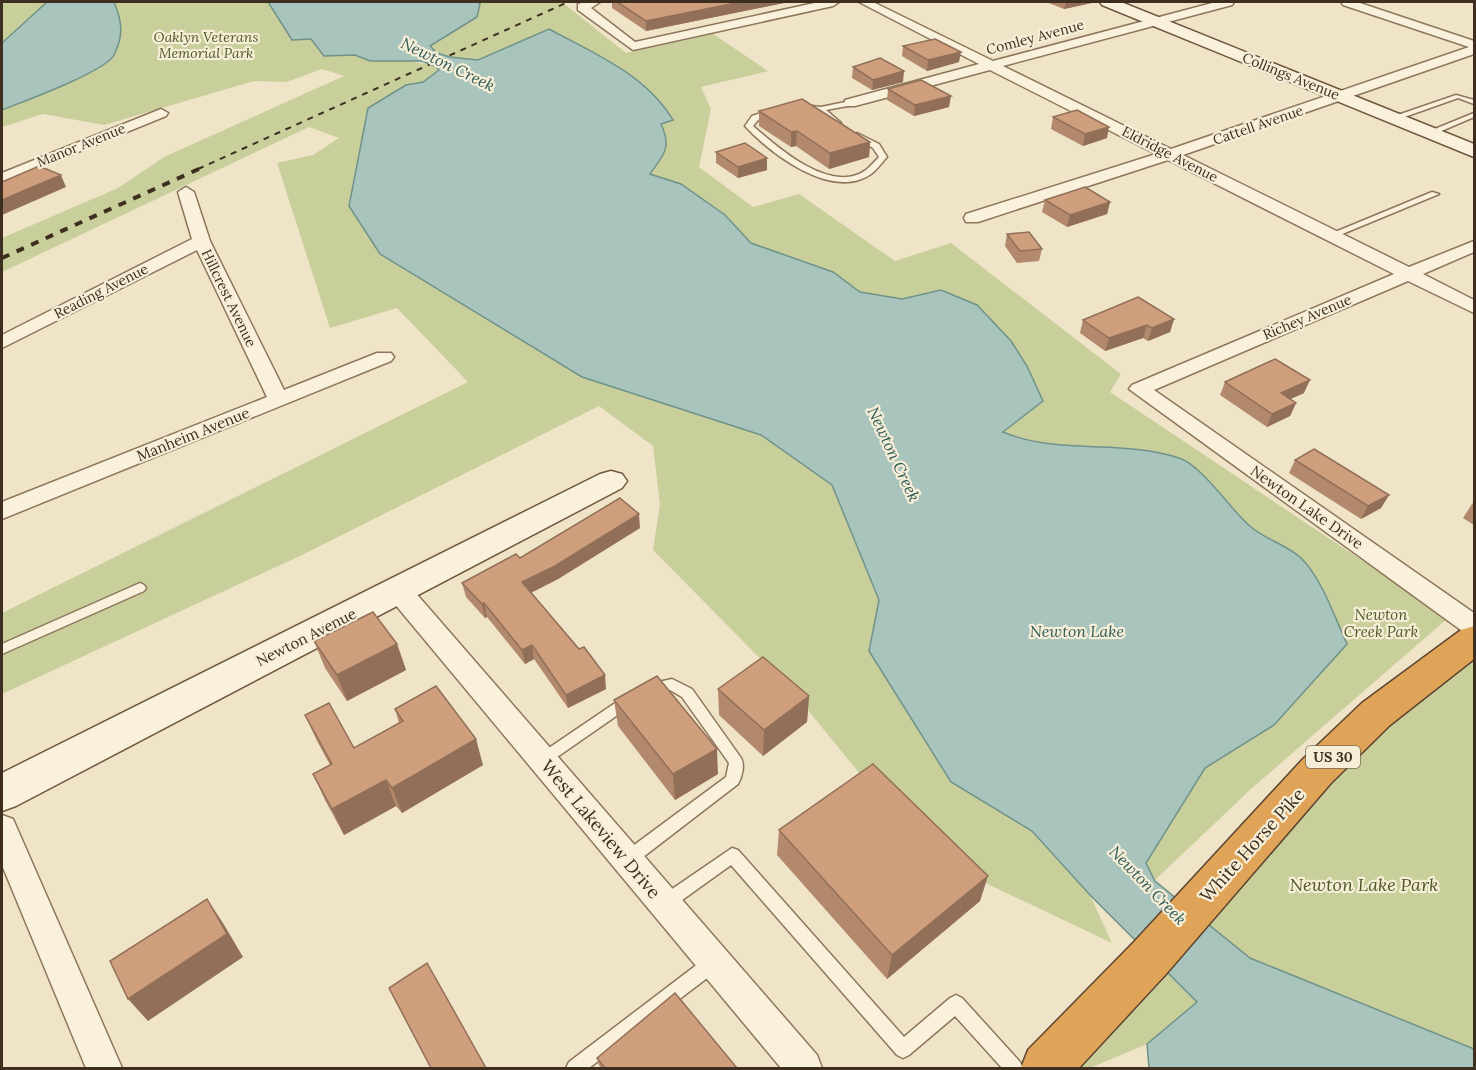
<svg xmlns="http://www.w3.org/2000/svg" width="1476" height="1070" font-family="Lora,serif">
<style>
.green{fill:#c9cf9b}
.water{fill:#a9c4bc;stroke:#6f938a;stroke-width:1.5}
.lines{fill:none;stroke-linecap:round;stroke-linejoin:round}
.lane-casing{stroke:#8d765c;stroke-width:3}
.street-casing{stroke:#8d765c;stroke-width:3}
.secondary-casing{stroke:#6f573f;stroke-width:3}
.highway-casing{stroke:#5b4430;stroke-width:3}
.lane{fill:#faf1dc;fill-rule:evenodd}
.street{fill:#faf1dc;fill-rule:evenodd}
.secondary{fill:#faf1dc;fill-rule:evenodd}
.highway{fill:#e0a458;fill-rule:evenodd}
.rail-far1{stroke:#3d2e20;stroke-width:2;stroke-dasharray:6 6;stroke-linecap:butt}
.rail{stroke:#3d2e20;stroke-width:4;stroke-dasharray:8 8;stroke-linecap:butt}
.wall{fill:#b2896c}
.shaded-wall{fill:#916f58}
.building{fill:#cf9f7d;stroke:#916f58;stroke-width:1.5}
.labels{text-anchor:middle;dominant-baseline:central;stroke-width:4.5;stroke-linejoin:round;paint-order:stroke}
.far-park-label{font-size:14px;font-style:italic;fill:#4d5a26;stroke:#f7eed8}
.far-street-label{font-size:14px;fill:#3d2e20;stroke:#f7eed8}
.shield{fill:#f7eed8;stroke:#756857;stroke-width:1.5}
.shield-label{font-size:14px;font-weight:bold;fill:#3d2e20}
.street-label{font-size:15px;fill:#3d2e20;stroke:#f7eed8}
.park-label{font-size:15px;font-style:italic;fill:#4d5a26;stroke:#f7eed8}
.water-label{font-size:16px;font-style:italic;fill:#2f5d5a;stroke:#f7eed8}
.near-street-label{font-size:18px;fill:#3d2e20;stroke:#f7eed8}
.near-park-label{font-size:18px;font-style:italic;fill:#4d5a26;stroke:#f7eed8}
</style>
<rect width="100%" height="100%" fill="#f0e4c8"/>
<path class="green" d="M2,2H47L2,43Z
M114,2H268L292,40L311,39L324,56L355,55L370,61L399,59L435,66L439,70L423,82L406,85L582,377L761,435L832,485L879,600L869,652L951,782L1032,831L1090,895L1112,943L977,879L864,779L794,693L653,550L660,505L653,446L599,406L302,555L2,694V613L468,382L397,308L330,328L277,163L313,155L339,138L309,127L2,272V238L118,188L164,157L344,76L322,69L287,82L254,81L104,125L43,114L2,127V110C22,102 105,72 114,55C124,34 122,22 114,2Z
M478,2H562L626,53L713,34L768,71L701,87L711,109L699,167L753,207L799,194L895,261L951,243L1121,374L1110,392L1448,618L1251,789L1155,880L1146,863L1205,768L1274,725L1301,559C1285,549 1266,540 1251,527C1232,512 1201,464 1179,458C1122,441 1057,455 1003,431L941,290L902,299L860,292L833,272L750,243L725,215L681,184L649,174C664,154 672,148 660,124L673,120C645,74 595,54 549,29L478,60L450,57L437,53L430,46L477,17L480,4Z
M1474,640V1049L1250,958L1147,1044L1090,1068H1046L1376,714Z"/>
<path class="water" d="M47,2H114C122,21 124,35 114,55C105,72 22,102 2,110V43Z
M268,2H478L480,4L477,17L430,46L437,53L450,57L478,60L549,29C595,54 645,74 673,120L661,124C672,148 664,154 650,174L681,184L725,215L751,243L833,272L860,292L902,299L941,290L977,305L1011,341L1027,366L1043,401L1003,432C1057,455 1123,439 1179,458C1202,465 1232,512 1251,527C1266,540 1288,545 1302,559C1322,579 1335,618 1347,644L1274,725L1205,768L1146,863L1155,881L1250,958L1474,1049V1068H1149L1147,1044L1197,1002L1090,895L1032,831L951,782L869,651L879,600L832,485L761,435L582,377L380,254L349,206L368,108L406,85L423,82L439,70L435,66L421,61H370L355,55L324,56L311,39L292,40Z"/>
<g class="lines">
<g class="lane-casing">
<path id="lane" d="M1456,95L1474,100V104L1458,98L1396,120L1389,118Z
M850,101L854,103L853,105L826,110L841,123L837,125L819,111L798,107L802,105L821,107Z
M770,110L777,112L758,120L753,126C778,148 831,195 866,170C871,166 875,161 879,157L873,148L854,137L853,135L857,133L879,144L887,157C882,162 877,170 871,174C832,201 771,154 745,126L752,116Z
M1474,113V117L1432,135L1425,133Z
M1432,192L1439,194L1335,237L1328,235Z
M140,583L144,585L146,588L144,591L2,654V644Z
M672,679L692,689L741,758C745,765 742,777 738,784L634,864L628,866L622,864L620,859L622,854L726,777L729,763L682,697L670,690L650,694L645,693L643,689L645,685Z
M627,695L632,697L634,701L632,705L547,764L542,766L537,764L535,760L537,756Z
M732,848L738,850L904,1037L950,998L956,995L962,998L1020,1062L1023,1068H1002L955,1016L909,1055L903,1058L897,1055L731,865L671,908L665,911L659,908L657,903L659,898Z
M713,955L719,957L721,963L719,969L589,1068H566L569,1062L707,957Z"/>
</g>
<g class="street-casing">
<path id="street" d="M585,2H600L591,8L635,42L819,2H839L833,6L633,50L578,10V4Z
M859,2H873L993,61L1216,2H1234L1232,5L1003,66L1171,149L1469,47L1343,5L1341,2H1357L1474,41V54L1183,155L1409,267L1474,241V252L1423,274L1474,300V313L1408,281L1154,390L1474,613V636L1465,633L1129,389L1132,385L1394,274L1168,160L978,222H966L964,218L966,214L1156,154L990,70L855,106H845V100L979,64Z
M161,109L168,113L166,116L2,183V173Z
M186,187L194,192L210,241L284,390L377,353H391L394,357L391,361L2,519V502L267,397L197,250L2,348V335L192,239L178,192Z
M398,581L407,583L817,1055L822,1068H781L389,597L385,590L389,583Z
M2,815L13,819L122,1068H86L2,865Z"/>
</g>
<g class="secondary-casing">
<path id="secondary" d="M1100,2H1121L1474,144V157L1102,5Z
M611,471L622,474L627,481L622,488L16,806L2,811V773L600,474Z"/>
</g>
<g class="highway-casing">
<path id="highway" d="M1474,626V659L1390,725L1331,783L1166,974L1079,1068H1021L1028,1050L1134,942L1303,759L1362,703L1461,630Z"/>
</g>
<use href="#lane" class="lane"/>
<use href="#street" class="street"/>
<use href="#secondary" class="secondary"/>
<use href="#highway" class="highway"/>
<path class="rail-far1" d="M198,169L568,2"/>
<path class="rail" d="M2,258L201,168"/>
</g>
<path class="wall" d="M612,2H789L646,31L612,8Z
M1046,2H1096L1064,9Z
M903,46L959,62L927,71L902,56Z
M853,67L903,82L872,90L852,78Z
M888,89L949,107L914,116L887,100Z
M759,111L870,142L869,157L829,169L796,146L791,147L759,126Z
M1053,117L1107,138L1083,146L1051,129Z
M716,152L767,158V170L738,178L716,163Z
M1045,200L1110,202L1107,214L1067,227L1042,212Z
M1007,234L1042,249L1039,261L1017,263L1005,246Z
M1174,319L1170,332L1148,341L1143,338L1105,351L1080,333L1083,320Z
M1225,382L1304,393L1290,399L1296,403L1290,416L1267,427L1220,395Z
M1295,460L1389,495L1381,508L1361,519L1289,473Z
M1474,502V525L1463,518L1472,504Z
M640,528L558,579L531,593L606,689L568,708L534,659L525,664L487,617L485,618L466,597L462,583L520,558Z
M314,641L397,644L406,670L347,701L325,668Z
M718,689L809,696L807,722L763,756L719,715Z
M614,700L718,774L675,800L618,726Z
M395,709L483,765L402,813L396,806L344,835L325,800L313,774L330,765L317,741L305,715L354,748L399,723Z
M779,830L980,901L887,979L777,855Z
M597,1058L737,1068H600Z"/>
<path class="shaded-wall" d="M741,2H789L646,31V21Z
M1066,2H1096L1064,9Z
M961,52L959,62L927,71L928,60Z
M904,71L903,82L872,90L873,80Z
M951,96L949,107L914,116L915,105Z
M1109,127L1107,138L1083,146L1085,134Z
M797,131L796,146L791,147V132Z
M870,142L869,157L829,169L830,153Z
M767,158V170L738,178V167Z
M61,175L66,187L2,215V200Z
M1110,202L1107,214L1067,227L1070,215Z
M1174,319L1170,332L1148,341L1152,328Z
M1147,325L1143,338L1105,351L1109,338Z
M1310,380L1304,393L1275,406L1281,393Z
M1296,403L1290,416L1267,427L1272,414Z
M1389,495L1381,508L1361,519L1368,506Z
M639,514L640,528L558,579L524,596L522,582Z
M484,603L487,617L485,618L482,604Z
M397,644L406,670L347,701L337,675Z
M532,645L534,659L525,664L522,650Z
M605,675L606,689L568,708L566,695Z
M809,696L807,722L763,756L764,730Z
M476,739L483,765L402,813L392,788Z
M717,749L718,774L675,800L673,774Z
M386,780L396,806L344,835L332,809Z
M988,876L980,901L887,979L892,955Z
M207,899L223,923L243,957L148,1021L128,999Z"/>
<path class="building" d="M617,2H741L646,21Z
M935,39L961,52L928,60L903,46Z
M880,58L904,71L873,80L853,67Z
M921,80L951,96L915,105L888,89Z
M802,99L870,142L830,153L797,131L791,132L759,111Z
M1077,110L1109,127L1085,134L1053,117Z
M745,143L767,158L738,167L716,152Z
M39,166L61,175L2,200V182Z
M1085,187L1110,202L1070,215L1045,200Z
M1029,232L1042,249L1020,251L1007,234Z
M1138,297L1174,319L1152,328L1147,325L1109,338L1083,320Z
M1275,359L1310,380L1281,393L1296,403L1272,414L1225,382Z
M1314,449L1389,495L1368,506L1295,460Z
M620,498L639,514L555,566L522,582L579,649L584,647L605,675L566,695L532,645L522,650L484,603L482,604L462,583L516,554L520,558Z
M373,612L397,644L337,675L314,641Z
M763,657L809,696L764,730L718,689Z
M657,676L717,749L673,774L614,700Z
M436,686L476,739L392,788L386,780L332,809L313,774L332,764L305,715L329,703L354,748L403,721L395,709Z
M873,764L988,876L892,955L779,830Z
M207,899L227,934L128,999L110,961Z
M427,963L486,1068H431L389,988Z
M675,993L737,1068H605L597,1058Z"/>
<g class="labels">
<g class="far-park-label">
<text x="206" y="37">Oaklyn Veterans<tspan x="206" dy="16">Memorial Park</tspan></text>
</g>
<g class="far-street-label">
<text transform="translate(1035 37) rotate(-15)">Comley Avenue</text>
<text transform="translate(1291 76) rotate(22)">Collings Avenue</text>
<text transform="translate(1258 125) rotate(-19)">Cattell Avenue</text>
<text transform="translate(81 145) rotate(-22)">Manor Avenue</text>
<text transform="translate(1170 154) rotate(27)">Eldridge Avenue</text>
<text transform="translate(101 291) rotate(-27)">Reading Avenue</text>
<text transform="translate(229 298) rotate(64)">Hillcrest Avenue</text>
<text transform="translate(1307 317) rotate(-23)">Richey Avenue</text>
</g>
<rect class="shield" x="1306" y="746" width="54" height="22" rx="4.5"/>
<g class="shield-label">
<text x="1333" y="757">US 30</text>
</g>
<g class="street-label">
<text transform="translate(193 434) rotate(-22)">Manheim Avenue</text>
<text transform="translate(1307 507) rotate(35)">Newton Lake Drive</text>
<text transform="translate(306 637) rotate(-27)">Newton Avenue</text>
</g>
<g class="park-label">
<text x="1381" y="614">Newton<tspan x="1381" dy="17">Creek Park</tspan></text>
</g>
<g class="water-label">
<text transform="translate(448 64) rotate(26)">Newton Creek</text>
<text transform="translate(894 454) rotate(65)">Newton Creek</text>
<text x="1077" y="631">Newton Lake</text>
<text transform="translate(1148 885) rotate(46)">Newton Creek</text>
</g>
<g class="near-street-label">
<text transform="translate(601 829) rotate(50)">West Lakeview Drive</text>
<text transform="translate(1252 845) rotate(-48)">White Horse Pike</text>
</g>
<g class="near-park-label">
<text x="1364" y="884">Newton Lake Park</text>
</g>
</g>
<rect width="1476" height="1070" fill="none" stroke="#3d2e20" stroke-width="6"/>
</svg>
